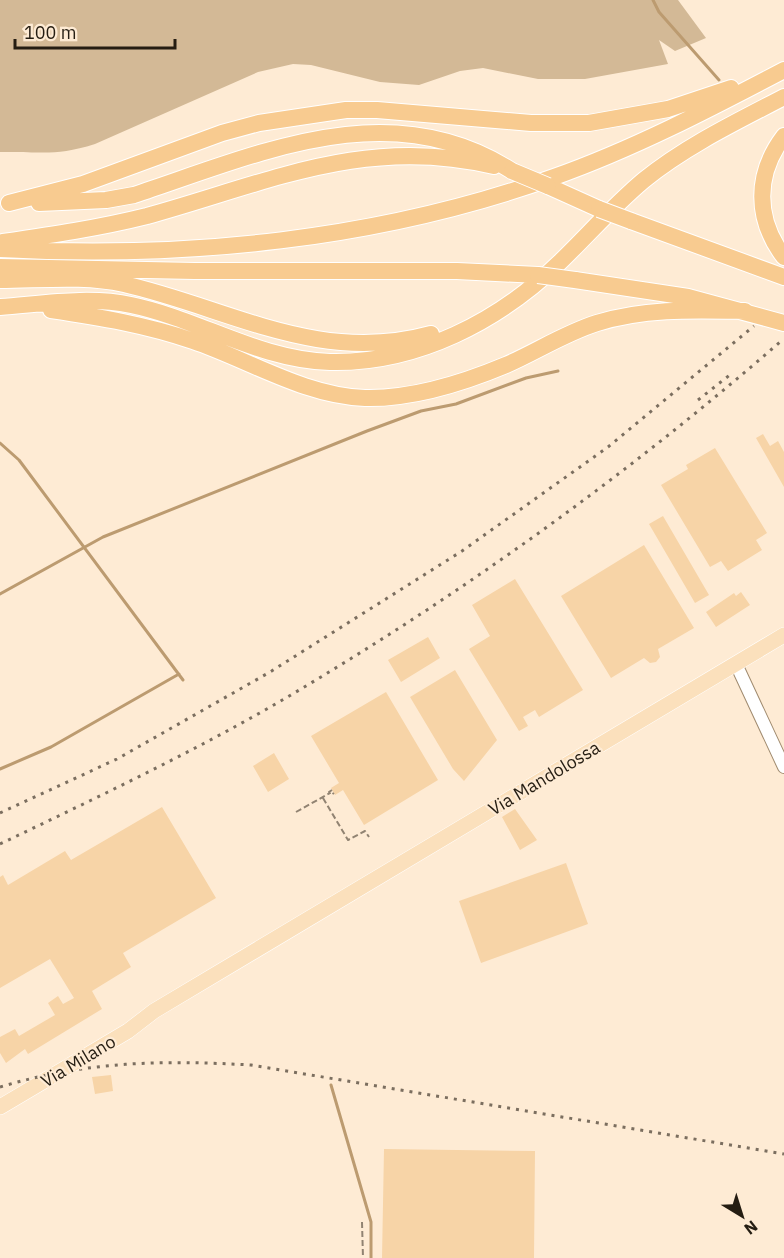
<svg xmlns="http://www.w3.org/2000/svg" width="784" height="1258" font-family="'IBM Plex Sans',sans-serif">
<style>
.green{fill:#d3b996}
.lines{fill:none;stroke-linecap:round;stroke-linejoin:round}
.stream{stroke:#bc9b70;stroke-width:3}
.building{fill:#f7d4a7}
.minor-casing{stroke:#a08b6f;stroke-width:14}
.major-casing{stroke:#fff;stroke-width:16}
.highway-casing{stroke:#fff;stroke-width:18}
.path{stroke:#918372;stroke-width:2;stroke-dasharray:6 3;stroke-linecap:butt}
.minor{stroke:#fff;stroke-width:12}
.major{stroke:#fbe0bc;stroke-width:15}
.highway{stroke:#f8cb90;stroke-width:16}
.rail{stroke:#7b6e5f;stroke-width:3;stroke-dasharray:3 6;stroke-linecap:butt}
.highway-bridge-casing{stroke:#fff;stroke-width:18;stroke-linecap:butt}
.highway-bridge{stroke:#f8cb90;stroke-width:16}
.labels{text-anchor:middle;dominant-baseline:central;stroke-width:4.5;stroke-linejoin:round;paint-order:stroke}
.street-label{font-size:18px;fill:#251d12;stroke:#feebd4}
</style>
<rect width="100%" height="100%" fill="#feebd4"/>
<path class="green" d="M0,0H678L706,38L675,51L659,40L668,64L585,79H538L483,68L460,71L419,85L380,82L311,65L293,64L258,72L95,144C54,157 40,151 0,152Z"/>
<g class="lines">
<path class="stream" d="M653,0L659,12L719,80
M0,443L19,460L183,680
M0,594L103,537L367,431L421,411L456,404L526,378L558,371
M0,769L51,747L179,674
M331,1085L371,1222V1258"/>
</g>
<path class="building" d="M763,434L770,446L778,441L784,452V487L756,438Z
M715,448L767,533L756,540L762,550L728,571L721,561L710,567L661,485L688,469L686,465Z
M663,516L709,595L695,603L649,524Z
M644,545L694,628L658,649L660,657L656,662L650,663L644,658L611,678L561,596Z
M515,579L583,690L539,717L535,710L523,717L528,726L519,731L469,649L490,636L472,605Z
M741,592L750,605L716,627L706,612L734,593L736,596Z
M428,637L440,658L401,682L388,660Z
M455,670L497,740L464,781L453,769L410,697Z
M386,692L438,780L364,825L343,790L335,795L331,788L339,783L311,736Z
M274,753L289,779L268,792L253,766Z
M162,807L216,898L123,953L131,967L92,991L102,1009L28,1054L25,1049L6,1063L0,1053V1037L15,1029L19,1036L55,1015L48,1003L58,996L63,1004L74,998L50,959L0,988V877L3,875L8,885L65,851L71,860Z
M515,809L537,840L520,850L502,817Z
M566,863L588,924L481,963L459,901Z
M111,1075L113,1091L95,1094L92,1077Z
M384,1149L535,1151L534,1258H382Z"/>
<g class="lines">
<g class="minor-casing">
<path id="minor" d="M736,664L784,767"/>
</g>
<g class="major-casing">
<path id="major" d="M0,1107L128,1031L154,1011L784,635"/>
</g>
<g class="highway-casing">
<path id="highway" d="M784,136C755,174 755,219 784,257
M548,186L599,209
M9,203L83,184L222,133L259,123L346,110H377L531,123H589L668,109L731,88
M39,203L106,200L134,195C258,154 390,92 512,171
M631,221L784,277
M3,242C51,235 99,228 147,216C267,183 365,135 494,166
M0,249C186,259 378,240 554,177C633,149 710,109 784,70
M0,267L195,271H457L538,275
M0,280C40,280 84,275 124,284C229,308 318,365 431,334
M575,280L688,297L784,323
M0,307C42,304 89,296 131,305C199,319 259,360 330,362C417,364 499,321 560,262C588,235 614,205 644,180C686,146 736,122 784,97
M51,310C99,317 147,325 193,341C249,360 305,396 365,398C412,399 463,383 506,365C536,352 565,333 597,323C645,308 695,310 745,311"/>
</g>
<path class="path" d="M332,790L329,792L331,795L334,793
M323,798L348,840L365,831L369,837
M296,812L330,793
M362,1222L363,1258"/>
<use href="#minor" class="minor"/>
<use href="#major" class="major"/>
<use href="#highway" class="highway"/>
<path class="rail" d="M698,400L731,374
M0,813L117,759L270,672L462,551L608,447L754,326
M0,844C94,799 189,754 279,702C456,598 625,477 780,342
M0,1087C87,1061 162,1060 251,1065L784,1154"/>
<g class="highway-bridge-casing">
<path id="highway-bridge" d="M512,171L548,186
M599,209L631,221
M538,275L575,280"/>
</g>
<use href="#highway-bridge" class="highway-bridge"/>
</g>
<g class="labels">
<g class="street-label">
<text transform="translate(544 778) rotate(-31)">Via Mandolossa</text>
<text transform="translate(78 1061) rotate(-31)">Via Milano</text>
</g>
</g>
<g transform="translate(742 1216) rotate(142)" stroke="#feebd4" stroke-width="4.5" paint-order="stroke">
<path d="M0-4.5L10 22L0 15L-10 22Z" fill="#251d12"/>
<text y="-9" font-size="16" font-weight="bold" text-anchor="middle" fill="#251d12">N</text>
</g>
<path d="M15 39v9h160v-9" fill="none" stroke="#251d12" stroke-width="3"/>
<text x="24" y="39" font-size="18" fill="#251d12" stroke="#feebd4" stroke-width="4.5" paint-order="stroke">100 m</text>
</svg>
